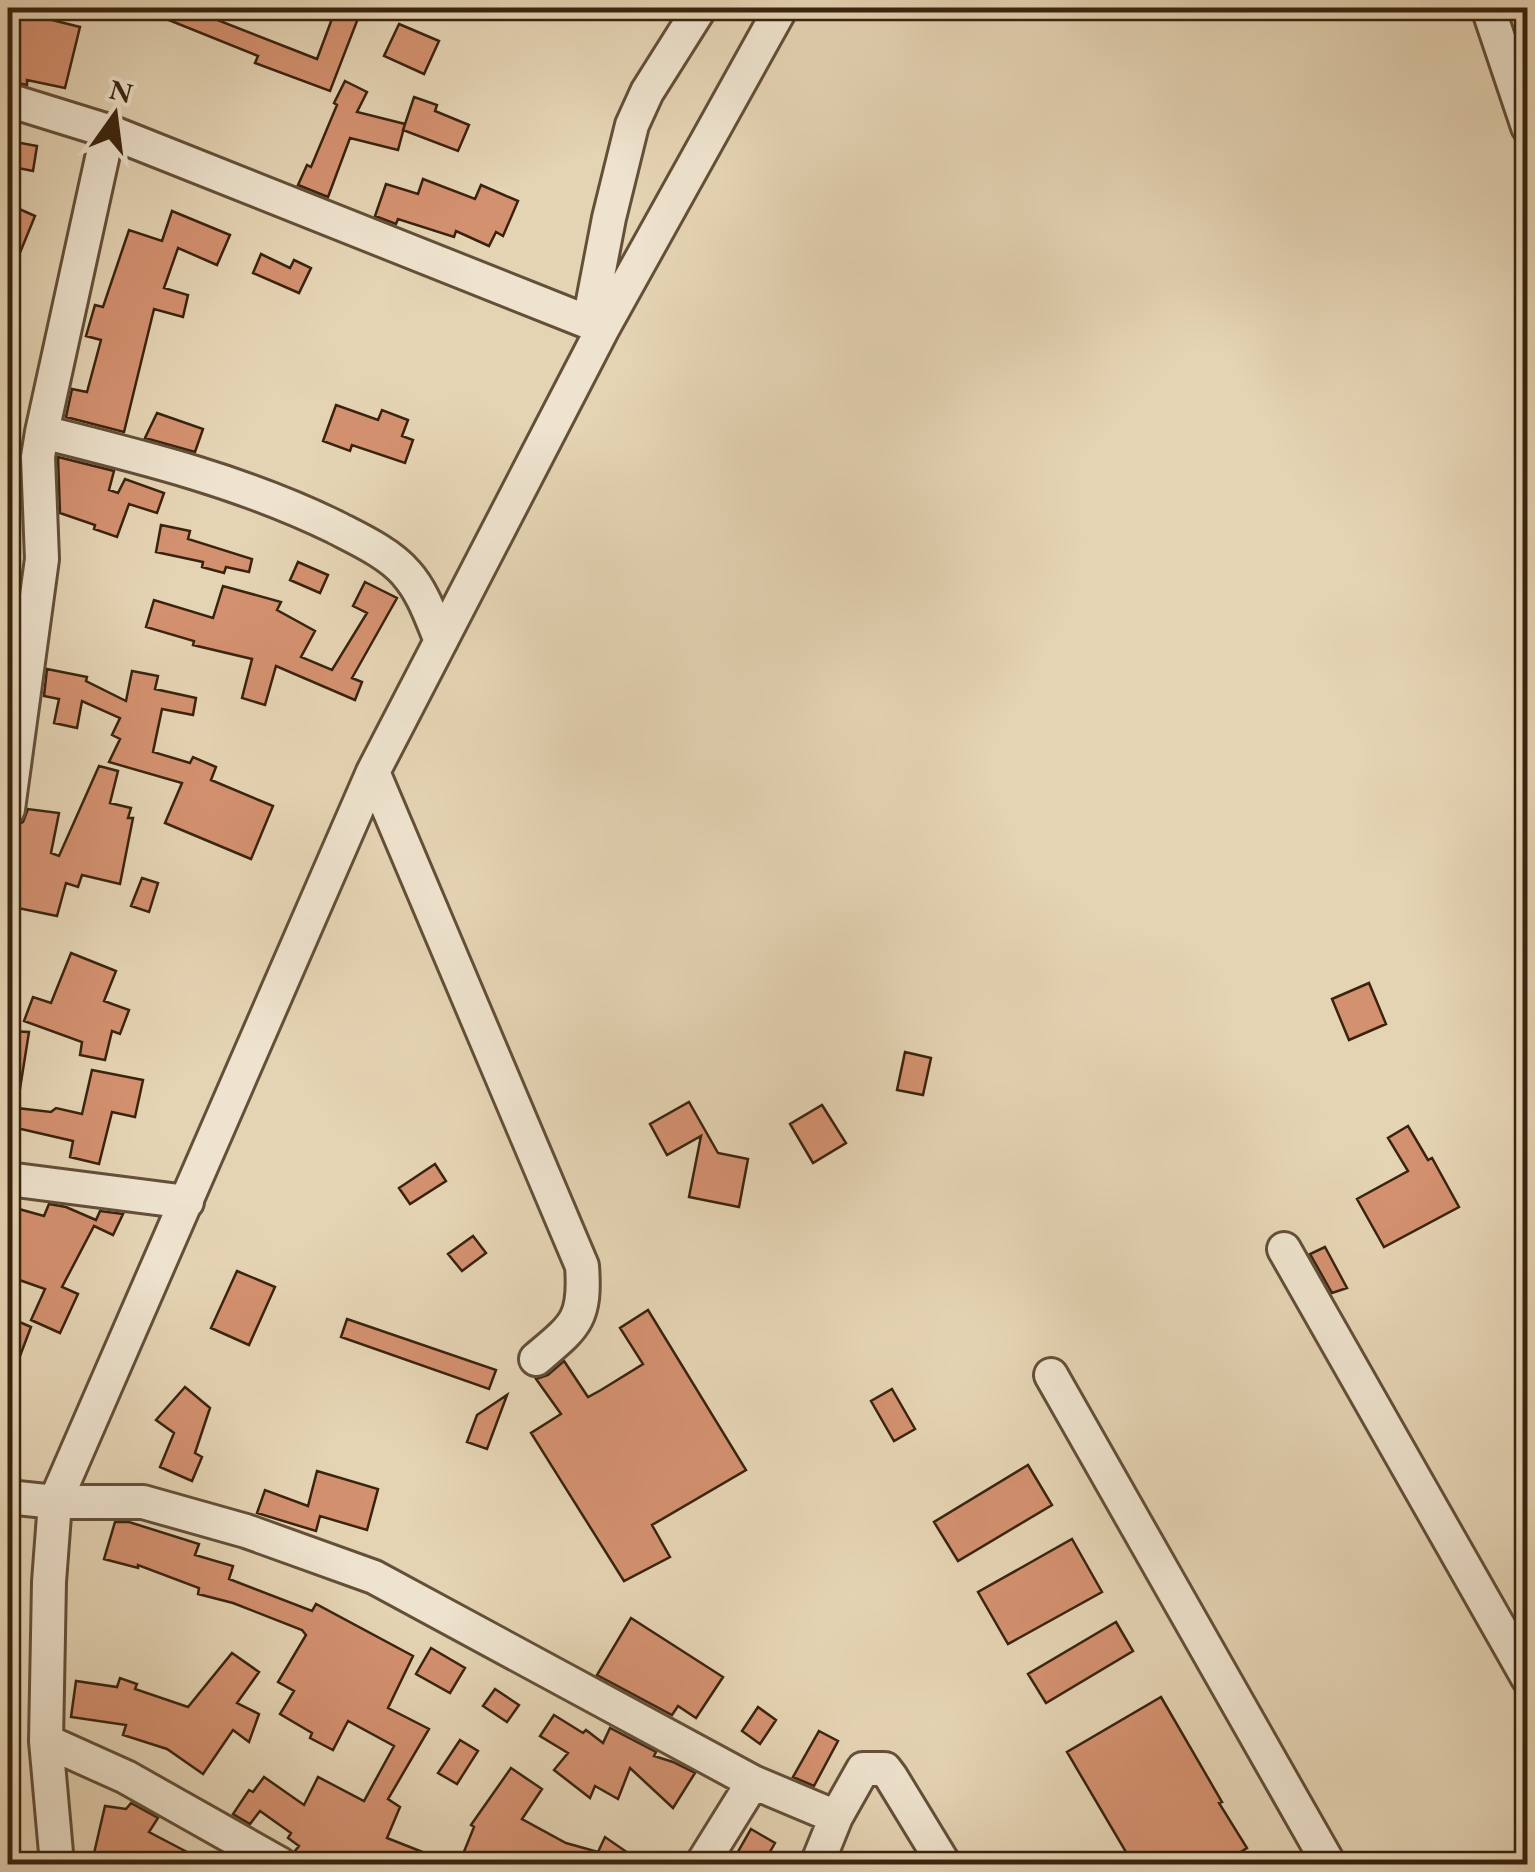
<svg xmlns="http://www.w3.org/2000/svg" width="1535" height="1872" font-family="'EB Garamond',serif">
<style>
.building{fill:#d49170;stroke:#39230e;stroke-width:2.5}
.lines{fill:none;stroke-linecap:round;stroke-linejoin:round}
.minor-casing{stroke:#644f38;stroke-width:38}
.minor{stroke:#eee3ce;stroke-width:32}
</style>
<rect width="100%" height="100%" fill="#e5d4b4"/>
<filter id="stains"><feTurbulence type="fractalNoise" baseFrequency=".002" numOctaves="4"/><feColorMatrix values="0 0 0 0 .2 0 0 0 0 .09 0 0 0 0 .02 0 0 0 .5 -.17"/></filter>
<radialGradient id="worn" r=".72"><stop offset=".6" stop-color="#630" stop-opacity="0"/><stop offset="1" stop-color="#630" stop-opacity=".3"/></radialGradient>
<path class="building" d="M139,8H187L317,59L336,8H362L330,91L255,63L258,56Z
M8,9L80,27L65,88L27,80V85L8,81Z
M399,24L439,41L424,74L384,56Z
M345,81L367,92L357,112L405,124L398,150L350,138L328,197L298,185L307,165L311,167L337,105L334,103Z
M414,97L437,105L435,111L469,125L458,151L403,130Z
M10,141L37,146L33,171L8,166Z
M423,179L475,199L481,185L518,201L503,236L496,232L489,246L456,231L454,237L398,219L396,224L375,216L386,184L418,194Z
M8,204L35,216L8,282Z
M172,211L230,235L217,265L178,248L164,288L188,295L183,317L154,309L124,432L66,417L72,389L87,392L101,340L86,336L95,305L103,307L129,230L162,241Z
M261,254L290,268L294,260L311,268L299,293L253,273Z
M336,405L378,420L382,410L408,420L402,436L413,440L405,463L352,445L350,451L323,441Z
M157,413L203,429L195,452L145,438Z
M8,440L20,443L18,466L8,463Z
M58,457L114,471L109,490L118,493L125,479L164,493L157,513L129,504L117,537L94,529L95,525L60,513Z
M161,525L190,531L188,539L252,559L249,572L226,567L224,573L202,567L203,562L156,552Z
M298,562L328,575L320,593L290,580Z
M365,582L397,598L352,678L362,682L355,700L276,666L265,705L242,698L252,659L193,645L194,641L146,627L154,600L213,618L223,586L281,602L277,610L315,631L301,657L332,670L367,613L353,606Z
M47,669L87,677L86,681L126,701L132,671L158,676L155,689L196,698L193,715L162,709L153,752L190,763L193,757L216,767L211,780L273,806L251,859L165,823L182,783L109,762L120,739L112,735L120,718L82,701L77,728L54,723L59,699L44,696Z
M99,766L118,771L110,803L131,808L128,818H133L120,884L82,875L78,887L66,883L57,916L8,906V840L11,841L13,828L23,822L28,809L59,813L51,853L59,856Z
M142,878L158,883L149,912L131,906Z
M71,953L116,971L104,1001L129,1010L120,1034L112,1031L105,1060L80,1055L82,1042L24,1021L33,997L51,1003Z
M1369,983L1386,1024L1349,1040L1332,999Z
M8,1031L29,1032L19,1095L8,1094Z
M905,1052L931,1058L923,1095L897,1090Z
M92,1070L143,1080L135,1117L112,1112L99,1164L70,1157L73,1141L8,1126V1107L51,1112L56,1108L82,1114Z
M689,1102L718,1153L748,1159L739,1207L689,1197L701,1136L667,1155L650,1124Z
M822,1105L846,1143L813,1163L790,1124Z
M1408,1126L1428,1160L1432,1158L1459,1207L1384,1247L1357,1199L1408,1171L1388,1138Z
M435,1164L446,1181L410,1204L399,1188Z
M49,1204L66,1207L96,1220L100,1211L123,1214L113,1235L94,1226L62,1287L78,1294L60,1333L31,1320L45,1289L8,1276V1206L44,1216Z
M473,1236L486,1253L462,1271L448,1254Z
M1325,1247L1347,1288L1332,1293L1310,1254Z
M237,1271L275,1287L249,1345L211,1328Z
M648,1310L746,1470L652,1525L670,1557L624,1581L531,1433L561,1414L536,1379L548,1375L564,1361L588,1397L601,1390L643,1364L620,1328Z
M8,1317L31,1327L9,1385L8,1384Z
M347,1319L496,1370L489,1389L341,1337Z
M185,1387L210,1408L195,1453L202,1457L192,1481L160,1467L174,1433L156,1420Z
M892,1389L915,1429L894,1441L871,1401Z
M507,1395L487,1449L467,1442L477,1415Z
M1028,1465L1052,1505L958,1561L934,1522Z
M317,1471L378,1489L367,1530L320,1516L316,1531L257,1513L265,1490L308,1506Z
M115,1522H129L199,1544L195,1555L233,1566L229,1579L312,1611L316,1604L413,1656L388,1708L429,1729L388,1799L400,1807L387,1838L453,1864H300L295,1851L299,1846L288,1838L291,1833L260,1811L250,1824L233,1814L249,1790L253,1792L264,1777L304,1805L318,1777L364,1801L394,1746L348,1721L333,1750L310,1738L312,1733L280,1714L294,1691L278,1682L306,1635L302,1630L233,1603L198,1594L199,1588L138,1565V1568L104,1559Z
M1072,1539L1102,1592L1008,1644L978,1592Z
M631,1618L723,1677L696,1718L678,1706L672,1715L597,1675Z
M1116,1622L1133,1651L1046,1703L1028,1674Z
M431,1648L465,1668L450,1693L416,1674Z
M232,1653L259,1672L237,1703L259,1714L249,1742L233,1730L203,1774L167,1749L123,1735L126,1725L71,1717L76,1681L117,1687L120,1678L137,1684L135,1689L188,1707Z
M495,1689L519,1705L507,1722L483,1706Z
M1161,1697L1222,1802L1219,1803L1247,1848L1221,1864H1133L1067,1752Z
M758,1707L776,1720L760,1744L742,1731Z
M554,1715L583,1733L586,1730L603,1743L610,1728L656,1752L654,1756L673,1762L695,1773L673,1808L630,1768L618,1799L595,1786L590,1798L554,1770L568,1753L540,1736Z
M819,1731L838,1741L814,1786L793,1777Z
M460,1740L478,1751L457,1784L438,1773Z
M511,1768L542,1789L522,1819L566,1843L598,1852L605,1837L644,1864H459L474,1827L471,1825Z
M131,1803L158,1818L149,1832L210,1864L92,1862L105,1806L126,1809Z
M751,1829L775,1843L763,1864H731Z"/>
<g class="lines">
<g class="minor-casing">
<path id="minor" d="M1488,8L1528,127
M8,100L108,131L603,328
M589,322L609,218L632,125L647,92L700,8
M42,432C142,457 241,481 335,527C358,539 389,553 406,573C423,592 431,617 441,641
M373,772L582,1266C586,1320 575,1326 536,1359
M8,809L42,559L38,457L42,432L108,131
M8,1179L187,1202
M1284,1249L1528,1678
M1051,1375L1329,1864
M8,1497L55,1502H143L246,1531L374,1577L753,1782L836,1817
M46,1741L126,1777L280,1864
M57,1864L46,1741L49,1582L55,1502L373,772L603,328L781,8
M702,1864L753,1782
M817,1864L836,1817L863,1769H885L891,1777L944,1864"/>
</g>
<use href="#minor" class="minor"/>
</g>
<rect width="1535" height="1872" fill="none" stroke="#e5d4b4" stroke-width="40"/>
<rect x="10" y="10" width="1515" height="1852" fill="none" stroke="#39230e" stroke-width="5"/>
<rect x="20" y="20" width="1495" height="1832" fill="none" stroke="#39230e" stroke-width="2.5"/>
<g transform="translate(115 115) rotate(14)" stroke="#eee3ce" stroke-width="8" paint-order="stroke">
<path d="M0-8L18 38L0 25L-18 38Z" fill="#39230e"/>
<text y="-15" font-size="28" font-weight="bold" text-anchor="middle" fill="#39230e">N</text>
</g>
<rect width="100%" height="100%" filter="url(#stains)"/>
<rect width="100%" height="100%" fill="url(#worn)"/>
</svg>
